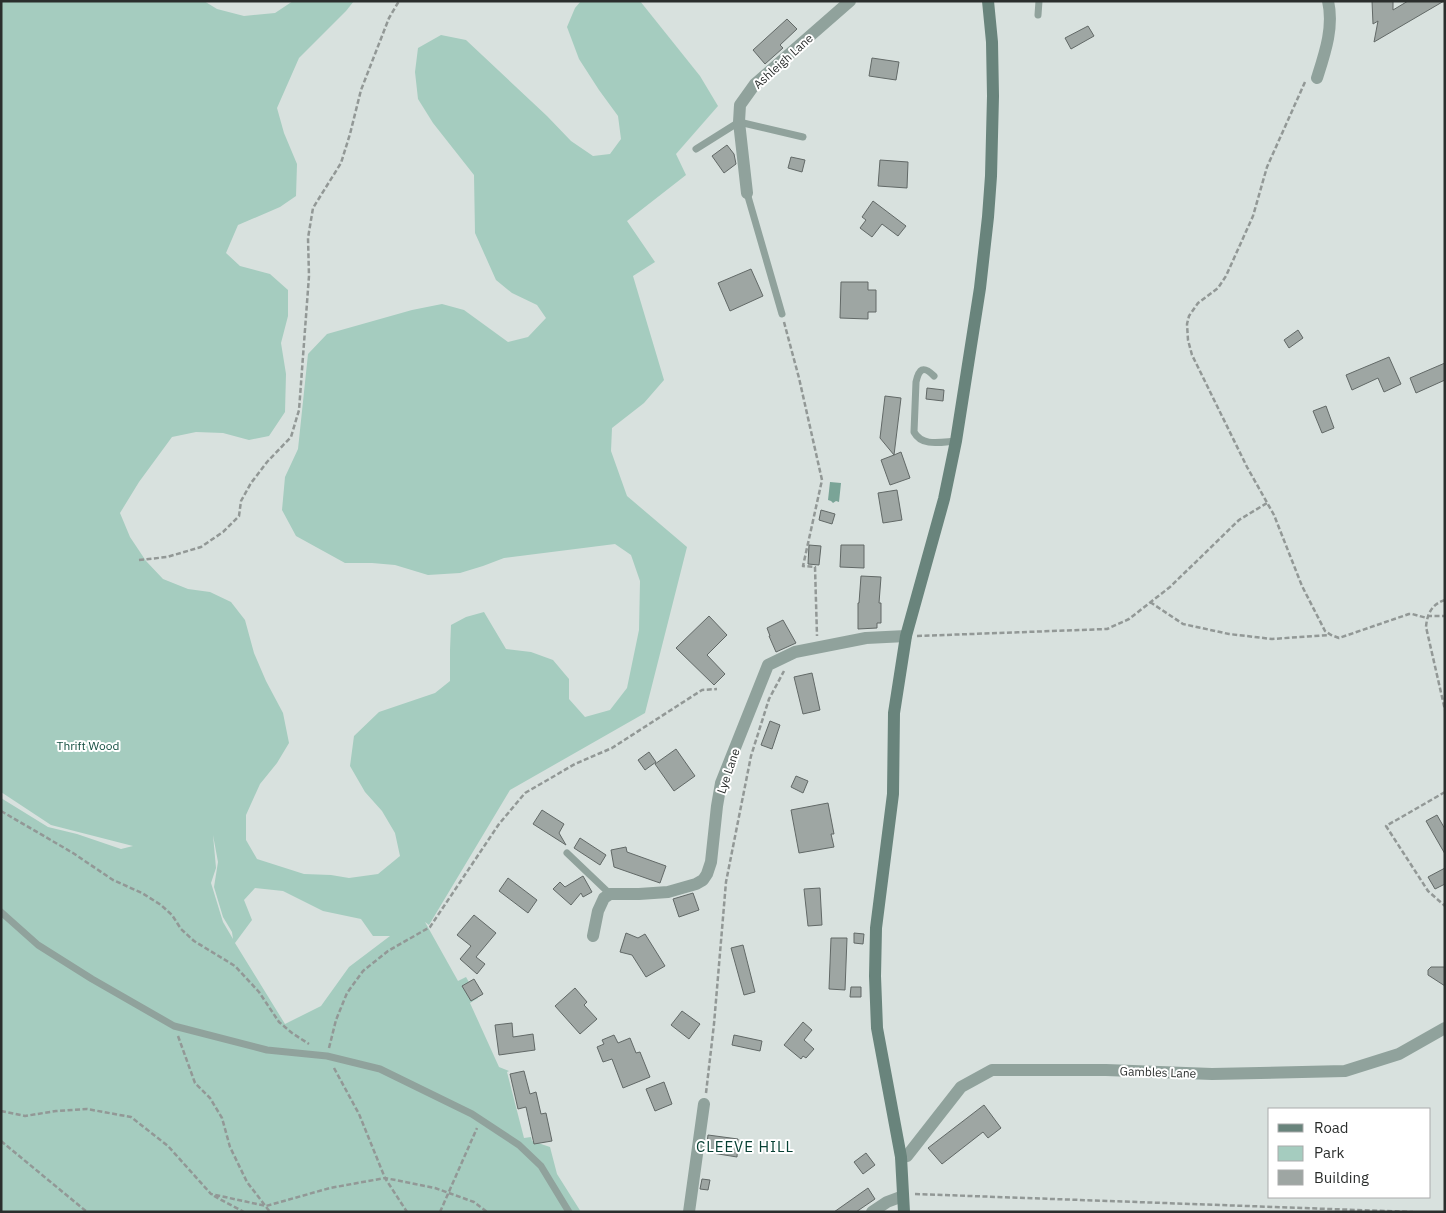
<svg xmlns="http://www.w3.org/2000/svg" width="1446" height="1213" font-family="'IBM Plex Sans',sans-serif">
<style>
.green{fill:#a5ccbf;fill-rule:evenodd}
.water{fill:#7aa497}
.building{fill:#9ea6a3;stroke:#626967}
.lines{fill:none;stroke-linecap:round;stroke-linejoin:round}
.path{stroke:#929896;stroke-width:2.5;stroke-dasharray:5 2.5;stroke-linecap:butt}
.lane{stroke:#90a29c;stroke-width:7}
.street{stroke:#90a29c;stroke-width:12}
.secondary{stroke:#69847c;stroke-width:12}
.labels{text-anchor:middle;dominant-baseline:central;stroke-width:4;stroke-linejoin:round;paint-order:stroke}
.street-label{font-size:12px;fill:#2b2e2d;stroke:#fff}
.park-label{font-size:12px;fill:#154f41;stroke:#fff}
.quarter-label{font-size:15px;letter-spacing:1px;fill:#064033;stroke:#fff}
</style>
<rect width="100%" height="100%" fill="#d8e1de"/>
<path class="green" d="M1,1H204L217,9L244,16L275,13L293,1H354L346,11L299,58L277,108L284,133L297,164L296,196L280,207L238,225L226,253L240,266L270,274L288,290V316L281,343L286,374L285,412L269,436L249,440L223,433L196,432L172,437L139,482L120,513L130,537L146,561L163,579L188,589L210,592L231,602L245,620L254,653L266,681L283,713L289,743L277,763L260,784L246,815V840L257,859L304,874L331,875L349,878L378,874L400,856L395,833L382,811L365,792L350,766L354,736L379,712L435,693L450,681V650L451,625L466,617L484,612L506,649L531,652L553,660L569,679V699L585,717L610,710L627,688L639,630L640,581L631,555L615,544L504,558L483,566L460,573L428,575L395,565L372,563H345L296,536L282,510L285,477L298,449L308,354L327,334L412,310L442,304L464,310L508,342L528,337L546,318L537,305L512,293L496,280L475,233L474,175L433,123L418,99L415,72L418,48L441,35L466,40L547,116L571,141L593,156L610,154L621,139L618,116L599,90L579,59L567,27L575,8L581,1H640L700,76L718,106L676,154L686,175L627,221L655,262L633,276L664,380L644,403L612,428L611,451L627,496L687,547L645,713L510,790L429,925L425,922L458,981L466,977L478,998L470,1003L499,1067L509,1071L507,1072L524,1138L531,1137L532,1141L550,1147L557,1174L581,1212H1V798L48,827L77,834L121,849L133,846L51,825L1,792ZM213,835L218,862L214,887L223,917L232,932L233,939L223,922L211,883L216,868ZM255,888L283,891L323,911L361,919L373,936H390L349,967L321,1006L285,1024L235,943L252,920L244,900Z"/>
<path class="water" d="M830,482L841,483L839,502L836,501L833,503L831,501L828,500Z"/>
<path class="building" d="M1372,1H1393V10L1408,1H1444L1374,42L1378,21L1373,24Z
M787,19L797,29L780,45L783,48L765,64L753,50Z
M1088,26L1094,36L1071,49L1065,38Z
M872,58L899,62L896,80L869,76Z
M727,145L734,154L736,164L724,173L712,156Z
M791,157L805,160L802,172L788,168Z
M880,160L908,162L907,188L878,186Z
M873,201L906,226L898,236L882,224L872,237L860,228L866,220L862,217Z
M751,269L763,296L730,311L718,283Z
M841,282H868V290H876V312H868V319L840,318Z
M1298,330L1303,338L1289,348L1284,340Z
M1389,357L1401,384L1384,392L1378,378L1352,390L1346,375Z
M1445,363V380L1416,393L1410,378Z
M927,388L944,390L943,401L926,399Z
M885,396L901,398L894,455L901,452L910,478L890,485L881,460L894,455L880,438Z
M1326,406L1334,428L1322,433L1313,411Z
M897,490L902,520L883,523L878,493Z
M821,510L835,514L832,524L819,520Z
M809,545L821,546L819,565L808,564Z
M841,545H864V568L840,567Z
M861,576L881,577L879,603H881V623H877V628L858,629V603H859Z
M709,616L727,635L707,655L725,674L714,685L676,648Z
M783,620L796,643L776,652L769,636H770L767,628Z
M812,673L820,710L803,714L794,677Z
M770,721L780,725L772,749L761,745Z
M676,749L695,776L674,791L655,764Z
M649,752L656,762L645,770L638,760Z
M796,776L808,781L803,793L791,787Z
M828,803L834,834H831L834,847L799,853L791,810Z
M542,810L564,824L559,833L566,845L533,824Z
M1437,815L1445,829V854L1426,821Z
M580,838L606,855L600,865L574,848Z
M626,847L627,852L666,866L660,883L614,867L611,850Z
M1445,868V884L1435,889L1428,877Z
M583,876L592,892L583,897L581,893L571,905L553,889L560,882L565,887Z
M508,878L537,900L528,913L499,891Z
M820,888L822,925L808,926L804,889Z
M693,893L699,910L679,917L673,899Z
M474,915L496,933L476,957L485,964L477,974L460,959L471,946L457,935Z
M626,933L638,938L645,934L665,966L646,977L632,955L620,952Z
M854,933L864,934L863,944L854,943Z
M831,938H847L845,990L829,989Z
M743,945L755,992L744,995L731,948Z
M1431,967H1445V986L1428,975V970Z
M474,979L483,994L471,1001L462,986Z
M851,987H861V997H850Z
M575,988L587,1002L584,1005L597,1019L580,1034L555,1006Z
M682,1011L700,1024L689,1039L671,1025Z
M803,1022L812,1030L804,1040L814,1049L806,1058L803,1056L801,1059L784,1045Z
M512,1023L513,1037L533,1034L535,1050L499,1055L495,1025Z
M614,1035L618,1043L630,1038L636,1053L640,1052L650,1077L623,1088L612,1059L603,1062L597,1047L604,1044L602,1040Z
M734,1035L762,1041L760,1051L732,1045Z
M524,1071L530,1094L536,1092L541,1114L546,1113L552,1141L534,1144L526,1107L518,1109L510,1074Z
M664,1082L672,1104L655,1111L646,1089Z
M984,1105L1001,1128L988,1138L983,1132L942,1164L928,1148Z
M708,1135L738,1139L737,1157L706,1152Z
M866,1153L875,1165L863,1174L854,1162Z
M702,1179L710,1180L708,1190L700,1189Z
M868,1188L875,1199L856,1212H834Z"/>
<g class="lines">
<path class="path" d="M1305,82L1267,167L1253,216L1226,276L1218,288L1198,303L1189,316L1187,324L1188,340L1192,355L1247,467L1274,515L1302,586L1325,631L1331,635L1339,638L1409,614H1412L1427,618
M784,322L799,378L822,480L803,566L815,567L817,636
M139,560L167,557L201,547L223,532L239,516L241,501L251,483L267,462L291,437L299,410L309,276L308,238L313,208L341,163L350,134L361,90L389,18L399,1
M1445,600C1432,604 1427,614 1426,627L1445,710
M1150,602L1183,624L1229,634L1272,639L1329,635
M1427,616H1445
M917,636L1107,629L1129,619L1170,587L1239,520L1267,503
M1445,792L1386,826L1428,891L1445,906
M1,811L73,853L113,880L142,893L161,905L172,915L181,929L194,941L235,966L259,992L279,1022L292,1033L309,1044
M178,1036L195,1083L210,1098L222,1118L230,1147L247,1182L270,1212
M329,1048L336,1020L347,993L363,971L388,951L430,927L499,824L525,793L575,764L612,748L702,690L717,689
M334,1068L359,1114L385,1178L407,1212
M706,1093L714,1024L726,882L751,756L769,699L784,671
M1,1111L25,1116L56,1111L87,1109L131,1117L168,1146L211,1194L266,1206L330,1188L385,1178L435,1188L474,1202L487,1212
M1,1141L87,1212
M915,1194L1413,1212
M214,1196L244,1212
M440,1212L477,1128"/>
<path class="lane" d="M1038,15L1039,1
M696,149L739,122L803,137
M747,193L782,314
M934,376C923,365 919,369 916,382L914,432C922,447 941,442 956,441
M567,853L610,894
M1,912L38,945L92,979L174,1026L267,1050L327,1056L380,1069L472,1114L519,1145L541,1166L569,1212"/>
<path class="street" d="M1317,78C1325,53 1334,27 1328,1
M747,193L739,122L740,105L755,84L850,1
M593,936L598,911L604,898L610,894H639L668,892L696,884L703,880L707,874L711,862L717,806L721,783L768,665L795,652L866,638L906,636
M901,1157L907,1156L961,1087L992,1070H1106L1212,1074L1345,1071L1399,1054L1445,1028
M689,1212L704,1104
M872,1212L887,1202L903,1196"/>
<path class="secondary" d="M904,1212L901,1157L877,1028L875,976L876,928L893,794L894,713L906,636L944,499L956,441L980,288L988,217L991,176L993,96L992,42L988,1"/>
</g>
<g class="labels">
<g class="street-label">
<text transform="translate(783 61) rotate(-42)">Ashleigh Lane</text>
<text transform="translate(728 771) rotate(-71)">Lye Lane</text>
<text transform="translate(1158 1072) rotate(2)">Gambles Lane</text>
</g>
<g class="park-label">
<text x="88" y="745">Thrift Wood</text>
</g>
<g class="quarter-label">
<text x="745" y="1146">CLEEVE HILL</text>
</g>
</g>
<rect width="1446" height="1213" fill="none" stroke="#2b2e2d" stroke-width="5"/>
<rect x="1268" y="1108" width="162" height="90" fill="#ffffff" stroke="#aaabab"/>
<rect x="1278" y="1124" width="25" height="8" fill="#69847c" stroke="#aaabab"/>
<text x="1314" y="1133" font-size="15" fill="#2b2e2d">Road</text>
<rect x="1278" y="1146" width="25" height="15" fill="#a5ccbf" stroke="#aaabab"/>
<text x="1314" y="1158" font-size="15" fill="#2b2e2d">Park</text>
<rect x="1278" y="1170" width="25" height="15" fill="#9ea6a3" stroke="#aaabab"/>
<text x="1314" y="1183" font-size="15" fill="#2b2e2d">Building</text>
</svg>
